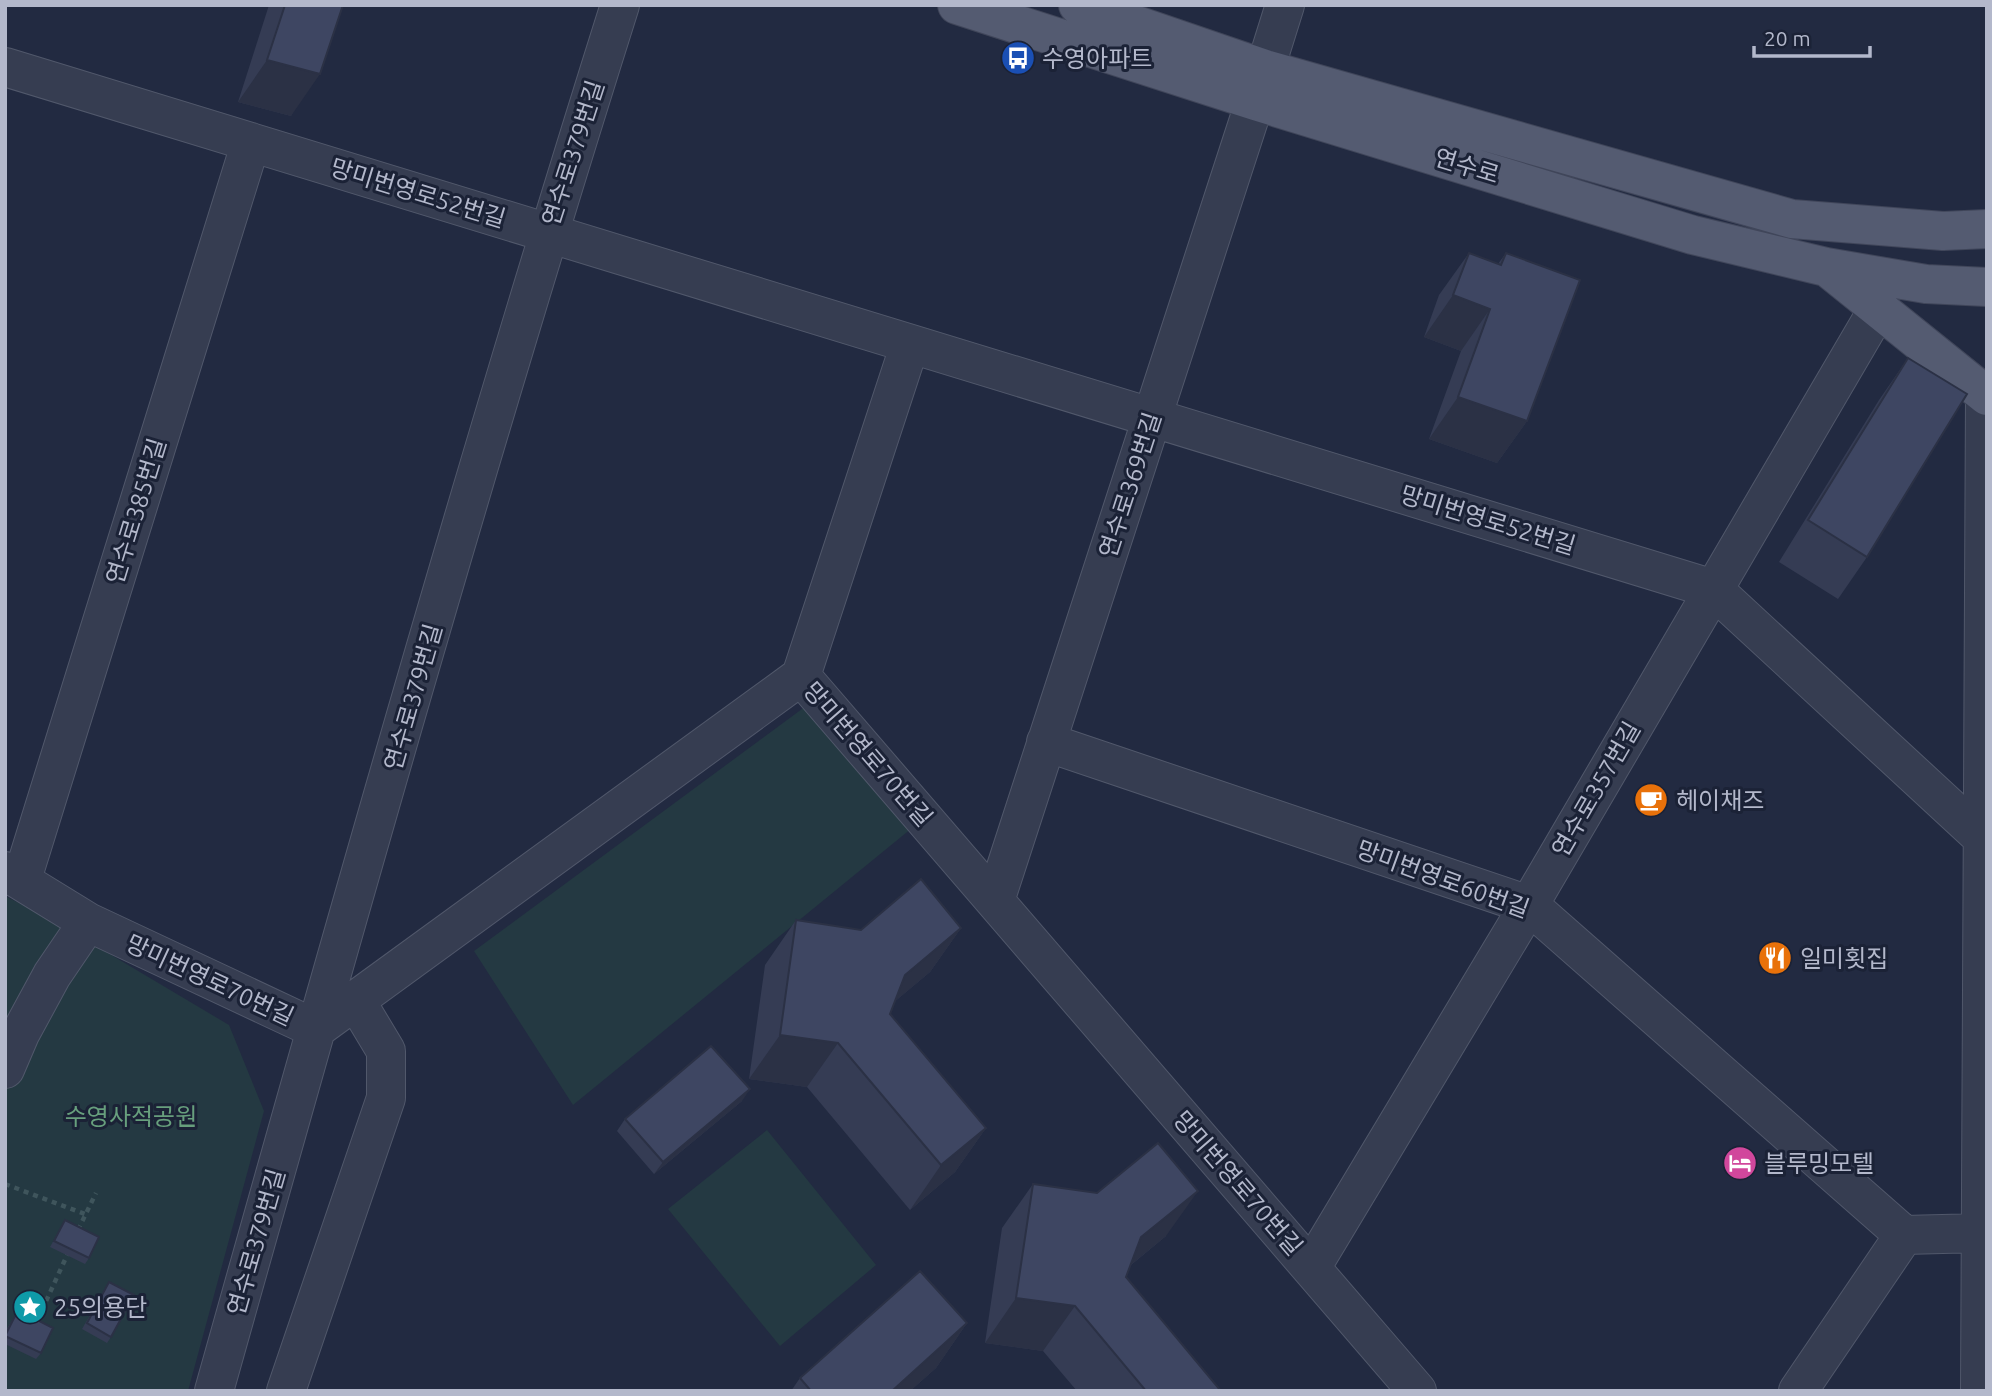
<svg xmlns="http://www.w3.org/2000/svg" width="1992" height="1396" font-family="Ubuntu,'Noto Sans KR',sans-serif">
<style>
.green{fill:#243942}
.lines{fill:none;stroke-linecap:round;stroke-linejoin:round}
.minor-casing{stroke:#51586b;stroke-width:40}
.major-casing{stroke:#40465a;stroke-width:40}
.path{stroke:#3f555c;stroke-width:4.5;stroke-dasharray:5 5;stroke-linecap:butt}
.minor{stroke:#363d51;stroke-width:38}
.major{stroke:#545b71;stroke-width:38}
.wall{fill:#353c54}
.shaded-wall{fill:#2b3145}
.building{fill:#3e4662;stroke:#2b3145;stroke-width:2}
.labels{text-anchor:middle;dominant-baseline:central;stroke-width:6;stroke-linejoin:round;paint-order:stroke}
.poi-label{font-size:24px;fill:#b3b8cb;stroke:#1b2236;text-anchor:start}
.street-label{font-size:24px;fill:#b3b8cb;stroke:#1b2236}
.park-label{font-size:24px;fill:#679f7d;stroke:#1b2236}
</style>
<rect width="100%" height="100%" fill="#222a41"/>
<path class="green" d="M806,706L912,828L573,1105L474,951Z
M5,896L49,918L229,1025L264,1111L188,1391H5Z
M767,1130L876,1265L780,1346L668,1209Z"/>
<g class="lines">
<g class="minor-casing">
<path id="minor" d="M5,67L1713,589L1987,842
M801,676L1417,1391
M801,676L910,344
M1046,742L1529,905L1904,1235
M5,871L88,922L316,1029
M22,879L251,142
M995,901L1255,101L1285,5
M316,1029L801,676
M5,1069L20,1034L52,975L88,922
M1904,1235L1981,1233
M1311,1268L1529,905L1878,309
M214,1391C344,928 475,464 620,5
M286,1391L386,1098V1051L356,1001
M1798,1391L1904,1235
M1980,1391L1985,395"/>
</g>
<g class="major-casing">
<path id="major" d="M957,5L1255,101L1693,235L1826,267L1926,284L1987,287
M1078,5L1265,69L1792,219L1943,231L1987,229
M1828,268L1987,396"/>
</g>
<path class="path" d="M5,1184L85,1214
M78,1230L96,1193
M42,1310L69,1251"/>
<use href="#minor" class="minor"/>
<use href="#major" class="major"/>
</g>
<path class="wall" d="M269,5H343L291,116L238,102Z
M1469,253L1498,264L1506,253L1527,421L1497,463L1429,439L1461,351L1424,337L1439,295Z
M1908,358L1867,557L1838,599L1779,562L1879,400Z
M796,920L861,930L961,928L930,972L894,1002L890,1014L986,1128L955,1172L910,1210L807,1087L749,1079L765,965Z
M742,1101L654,1174L617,1131L625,1119Z
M1033,1184L1166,1236L1131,1265L1126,1277L1221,1391H1077L1043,1351L985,1343L1002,1228Z
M65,1220L89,1258L85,1264L50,1247Z
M109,1282L111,1337L107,1343L82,1329Z
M18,1310L41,1353L36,1359L5,1344V1332Z
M967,1323L936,1368L910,1391H791L800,1378Z"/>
<path class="shaded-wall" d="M267,60L320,74L291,116L238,102Z
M1453,295L1490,309L1461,351L1424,337Z
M1458,397L1527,421L1497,463L1429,439Z
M961,928L930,972L874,1019L905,975Z
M780,1035L838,1043L807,1087L749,1079Z
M750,1089L742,1101L654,1174L663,1162Z
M986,1128L955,1172L910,1210L941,1165Z
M1198,1191L1166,1236L1110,1282L1141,1237Z
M1016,1298L1075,1306L1043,1351L985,1343Z
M967,1323L936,1368L910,1391H892Z"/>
<path class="building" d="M285,5H343L320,74L267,60Z
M1469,253L1501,265L1506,253L1580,280L1527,421L1458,397L1490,309L1453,295Z
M1908,358L1967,394L1867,557L1808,520Z
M921,879L961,928L905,975L890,1014L986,1128L941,1165L838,1043L780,1035L796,920L861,930Z
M711,1046L750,1089L663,1162L625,1119Z
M1158,1143L1198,1191L1141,1237L1126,1277L1221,1391H1146L1075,1306L1016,1298L1033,1184L1097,1193Z
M65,1220L99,1237L89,1258L54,1241Z
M920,1271L967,1323L892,1391H811L800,1378Z
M109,1282L134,1295L111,1337L87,1323Z
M18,1310L53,1328L41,1353L5,1336Z"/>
<defs>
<g id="bus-disc" transform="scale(1.75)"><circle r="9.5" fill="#1a4fb4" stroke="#1b2236"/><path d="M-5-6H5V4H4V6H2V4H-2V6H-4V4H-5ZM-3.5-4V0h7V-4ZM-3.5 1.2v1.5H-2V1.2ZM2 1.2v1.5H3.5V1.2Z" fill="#fff"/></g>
<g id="cafe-disc" transform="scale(1.75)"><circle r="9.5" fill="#e8710a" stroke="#1b2236"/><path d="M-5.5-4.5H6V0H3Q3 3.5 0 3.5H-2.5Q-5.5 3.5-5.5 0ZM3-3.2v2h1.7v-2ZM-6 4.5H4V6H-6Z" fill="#fff"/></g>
<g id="restaurant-disc" transform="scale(1.75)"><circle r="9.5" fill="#e8710a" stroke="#1b2236"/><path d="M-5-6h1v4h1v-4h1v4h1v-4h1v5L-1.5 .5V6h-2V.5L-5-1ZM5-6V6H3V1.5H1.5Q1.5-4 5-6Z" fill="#fff"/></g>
<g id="hotel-disc" transform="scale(1.75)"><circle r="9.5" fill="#d1479c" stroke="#1b2236"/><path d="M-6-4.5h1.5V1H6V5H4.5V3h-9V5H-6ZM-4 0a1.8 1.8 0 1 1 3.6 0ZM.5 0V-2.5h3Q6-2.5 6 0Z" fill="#fff"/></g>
<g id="sight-disc" transform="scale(1.75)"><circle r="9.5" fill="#0f9aa8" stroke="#1b2236"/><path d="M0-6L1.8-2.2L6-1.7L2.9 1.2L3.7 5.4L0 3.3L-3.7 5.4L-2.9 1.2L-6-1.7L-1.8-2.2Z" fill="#fff"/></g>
</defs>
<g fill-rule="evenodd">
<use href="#bus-disc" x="1018" y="58"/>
<use href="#cafe-disc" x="1651" y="800"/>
<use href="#restaurant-disc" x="1775" y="958"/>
<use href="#hotel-disc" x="1740" y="1163"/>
<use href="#sight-disc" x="30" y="1307"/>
</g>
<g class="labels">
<g class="poi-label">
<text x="1042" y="58">수영아파트</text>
<text x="1676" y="800">헤이채즈</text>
<text x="1800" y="958">일미횟집</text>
<text x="1764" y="1163">블루밍모텔</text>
<text x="54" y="1307">25의용단</text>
</g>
<g class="street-label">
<text transform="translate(573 153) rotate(-72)">연수로379번길</text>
<text transform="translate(1467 166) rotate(17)">연수로</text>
<text transform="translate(418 193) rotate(17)">망미번영로52번길</text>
<text transform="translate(1130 485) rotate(-72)">연수로369번길</text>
<text transform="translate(136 511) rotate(-73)">연수로385번길</text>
<text transform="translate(1488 520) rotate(17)">망미번영로52번길</text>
<text transform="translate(413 697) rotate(-74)">연수로379번길</text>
<text transform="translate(868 754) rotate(49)">망미번영로70번길</text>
<text transform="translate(1596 789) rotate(-60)">연수로357번길</text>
<text transform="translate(1443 879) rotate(20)">망미번영로60번길</text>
<text transform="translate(210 980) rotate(25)">망미번영로70번길</text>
<text transform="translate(1238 1183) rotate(49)">망미번영로70번길</text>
<text transform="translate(256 1242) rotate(-74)">연수로379번길</text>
</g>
<g class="park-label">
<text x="131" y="1116">수영사적공원</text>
</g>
</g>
<rect width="1992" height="1396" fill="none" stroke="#b3b8cb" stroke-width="14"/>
<path d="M1754 46v10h116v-10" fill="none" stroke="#b3b8cb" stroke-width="3.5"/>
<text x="1764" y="46" font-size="21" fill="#b3b8cb" stroke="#1b2236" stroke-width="5" paint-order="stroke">20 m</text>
</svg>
